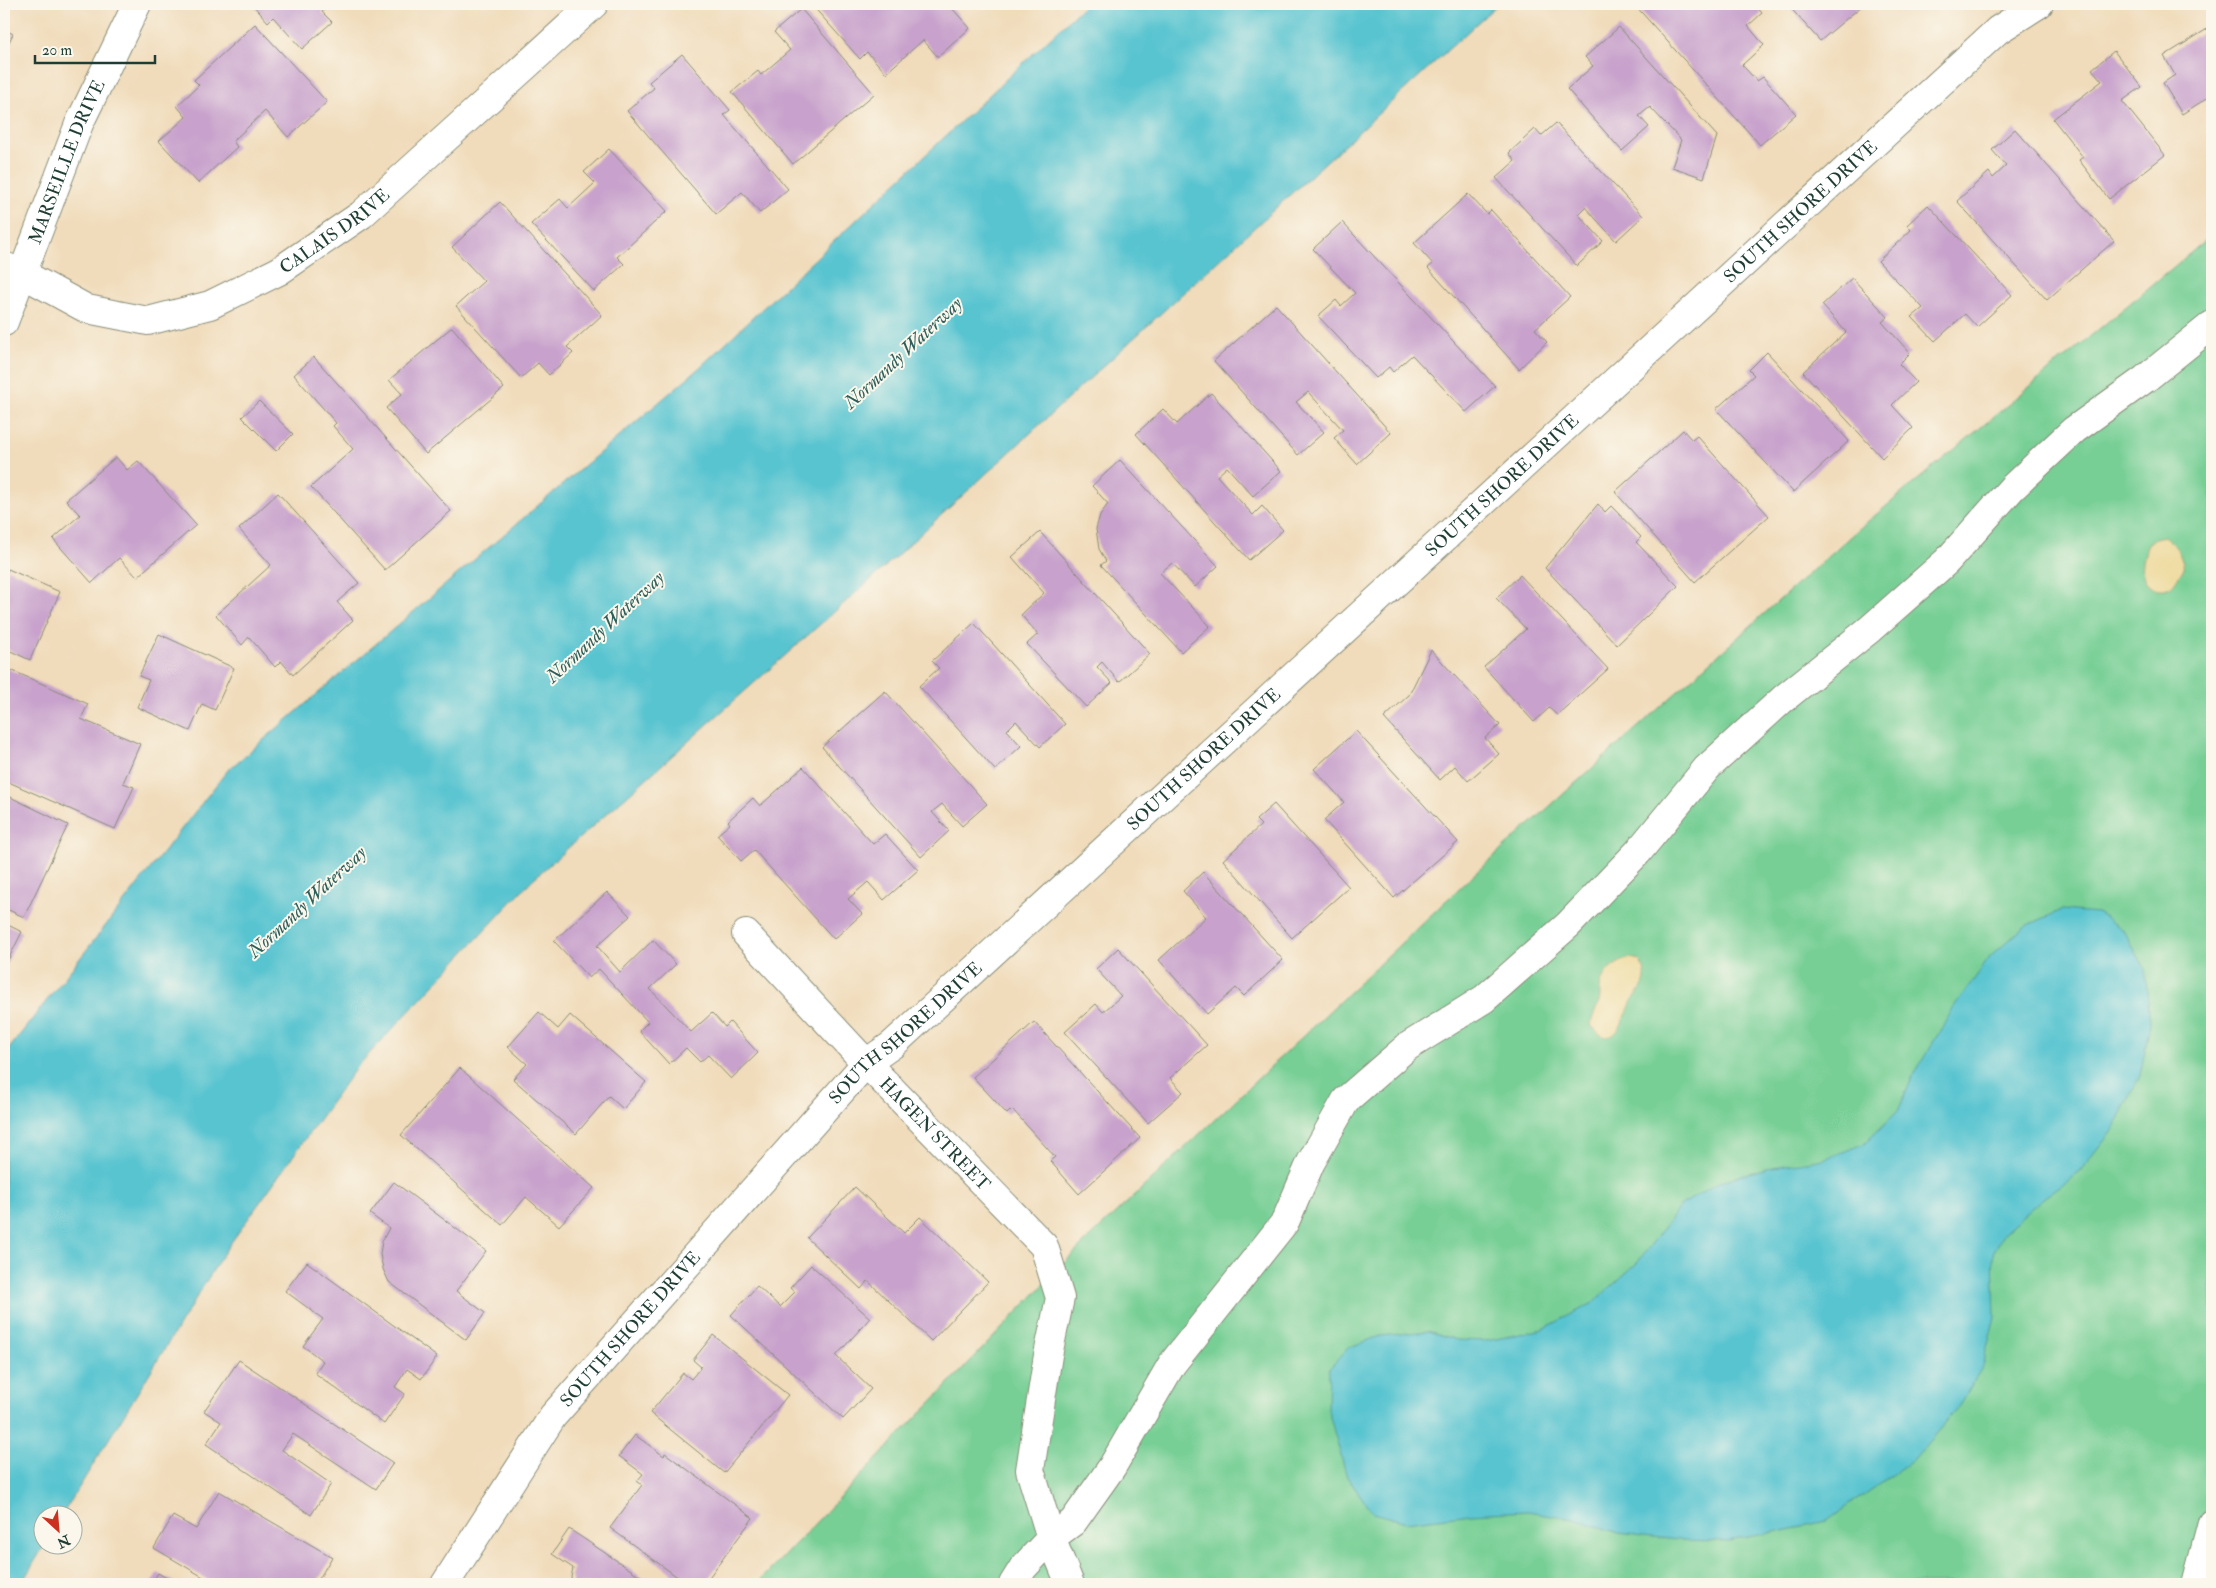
<svg xmlns="http://www.w3.org/2000/svg" width="2216" height="1588" font-family="'IM FELL Double Pica',serif">
<style>
.green{fill:#77cf95;stroke:#4b8664}
.sand{fill:#eeda9e;stroke:#868c69}
.water{fill:#58c4d0;stroke:#3c8082}
.building{fill:#c8a2cc}
.lines{fill:none;stroke-linecap:round;stroke-linejoin:round}
.minor-casing{stroke:#888c77;stroke-width:30}
.minor{stroke:#fff;stroke-width:28}
.labels{text-anchor:middle;dominant-baseline:central;stroke-width:4;stroke-linejoin:round;paint-order:stroke}
.street-label{font-size:18px;fill:#1f3d34;stroke:#fbf7ec}
.water-label{font-size:19px;font-style:italic;fill:#2d5f5b;stroke:#fbf7ec}
</style>
<rect width="100%" height="100%" fill="#fbf7ec"/>
<filter id="ink" filterUnits="userSpaceOnUse"><feTurbulence type="fractalNoise" baseFrequency=".02" numOctaves="2"/><feDisplacementMap in="SourceGraphic" scale="10" xChannelSelector="R" yChannelSelector="G"/><feConvolveMatrix kernelMatrix="1 2 1 2 8 2 1 2 1" color-interpolation-filters="sRGB"/></filter>
<filter id="wash" filterUnits="userSpaceOnUse"><feTurbulence type="fractalNoise" baseFrequency=".0096" numOctaves="4" result="noise"/><feDisplacementMap in="SourceGraphic" scale="20" xChannelSelector="R" yChannelSelector="G"/><feGaussianBlur stdDeviation="1.12" result="paint"/><feColorMatrix in="noise" values="0 0 0 0 0 0 0 0 0 0 0 0 0 0 0 0 0 1.4 0 .05"/><feComposite in="paint" operator="in"/></filter>
<g filter="url(#wash)">
<rect width="100%" height="100%" fill="#f0dbba"/>
<path class="green" d="M2212,235V1584H757L1078,1249L1470,878L1854,533Z"/>
<path class="sand" d="M2164,536C2176,545 2182,554 2184,569C2179,574 2176,583 2170,587C2165,589 2160,590 2155,588C2136,581 2143,559 2148,544L2155,538Z
M1631,958L1639,960C1642,965 1646,971 1645,978C1644,988 1637,993 1632,1001C1624,1018 1614,1056 1591,1025C1592,1016 1596,1011 1599,1002C1601,995 1599,989 1601,983C1604,970 1619,961 1631,958Z"/>
<path class="water" d="M1086,4H1498L877,574L532,880L356,1068L225,1251L62,1515L42,1516L44,1546L21,1584H4V1055L227,771L699,368Z
M2062,910L2098,913L2124,931L2145,968L2150,1023L2140,1076L2115,1127L2081,1171L2042,1199L2004,1232L1993,1254L1995,1317L1981,1370L1957,1409L1912,1461L1827,1521L1729,1541L1677,1540L1619,1533L1574,1519L1528,1511L1470,1514L1406,1522L1373,1513L1347,1477L1328,1410L1329,1369L1349,1347L1381,1336L1428,1331L1457,1340L1487,1341L1543,1329L1593,1303L1638,1262L1681,1205L1721,1181L1767,1168L1824,1159L1864,1144L1898,1111L1913,1076L1953,1009L1990,957L2024,927Z"/>
<g id="blocks">
<path class="building" d="M252,4H331L322,12L332,22L302,49L273,17L268,22Z
M811,4H948L970,28L938,57L923,40L886,73L867,52L860,59Z
M1634,4H1754L1762,13L1748,26L1764,45L1742,65L1757,81L1763,77L1796,114L1760,145Z
M1787,4H1864L1820,41Z
M801,9L874,94L793,164L732,92L758,71L761,75L790,50L774,32Z
M255,24L327,102L288,137L265,111L233,141L237,147L198,183L159,141L186,117L177,106L199,85L194,80Z
M2212,26V95L2182,114L2163,83L2175,75L2164,56Z
M1619,27L1717,136L1704,178L1672,167L1681,140L1650,107L1639,116L1649,127L1622,151L1567,89L1593,66L1585,57Z
M4,29L13,34L4,52Z
M2114,51L2142,87L2122,101L2165,155L2109,199L2079,160L2083,157L2053,119L2102,81L2092,69Z
M682,54L730,110L724,115L788,189L760,213L742,192L716,214L627,111L654,88L649,82Z
M1556,123L1643,216L1616,241L1585,207L1578,214L1603,241L1577,266L1496,178L1515,161L1509,153L1535,129L1541,136Z
M2015,129L2114,241L2047,300L1957,201L1989,172L1993,178L2006,166L1992,150Z
M609,149L667,211L617,257L624,264L594,291L531,224L560,199L568,208L595,183L584,172Z
M1468,194L1487,214L1491,210L1570,297L1535,329L1547,342L1519,369L1428,268L1433,264L1414,243Z
M500,202L602,315L567,347L573,353L549,375L538,363L521,378L456,306L484,281L452,247Z
M1928,205L2012,295L1977,327L1965,314L1935,341L1912,317L1923,308L1878,261L1911,230L1907,225Z
M1342,222L1495,386L1466,412L1412,355L1393,372L1389,367L1376,378L1318,316L1336,300L1341,306L1355,293L1313,249Z
M1852,278L1888,317L1882,322L1910,353L1899,364L1916,382L1892,405L1913,428L1882,458L1803,372L1846,332L1822,305Z
M1276,305L1391,433L1357,464L1334,438L1343,430L1308,392L1296,402L1324,432L1298,455L1214,361Z
M452,327L504,388L426,454L386,408L402,394L389,380Z
M1767,352L1849,441L1793,492L1716,409L1754,375L1749,370Z
M314,357L451,511L385,570L311,487L353,449L333,426L336,423L294,375Z
M1211,393L1281,471L1253,496L1227,467L1217,476L1253,515L1262,506L1283,530L1249,560L1136,434L1163,409L1177,424Z
M259,401L293,434L276,451L242,417Z
M1683,430L1692,440L1697,436L1769,516L1695,582L1615,492Z
M116,457L127,470L138,461L196,525L137,577L119,558L92,583L53,539L80,515L66,500Z
M1120,460L1218,566L1195,587L1172,563L1160,573L1210,626L1181,652L1101,565L1106,561L1099,549L1096,529L1100,515L1108,504L1092,486Z
M278,493L359,583L337,602L353,620L293,675L281,661L275,667L249,637L242,645L216,615L271,565L239,529Z
M1598,504L1605,512L1611,506L1641,537L1636,542L1678,586L1617,645L1545,568Z
M1040,532L1150,654L1119,682L1102,662L1097,667L1112,683L1086,707L1027,644L1038,634L1021,615L1044,593L1012,557Z
M8,569L60,592L30,660L4,648V580Z
M1520,575L1608,669L1557,715L1549,708L1534,722L1484,667L1526,629L1496,598Z
M974,623L1065,724L1040,747L1016,721L1007,730L1021,746L995,770L919,686L939,668L932,661Z
M159,634L234,668L215,710L202,704L190,731L137,707L149,680L139,676Z
M1431,650L1500,725L1485,738L1499,754L1468,781L1455,766L1440,780L1384,718L1409,695Z
M4,667L88,704L81,719L140,744L123,783L134,787L115,829L4,780Z
M885,691L987,804L962,826L942,804L932,812L949,831L921,857L822,747Z
M1356,731L1458,842L1394,898L1324,820L1344,802L1314,769Z
M803,767L873,844L885,834L918,870L884,900L868,882L848,899L862,914L834,939L754,850L741,861L717,835L730,824L728,821L753,798L760,806Z
M4,794L68,825L24,917L4,908Z
M1274,804L1349,887L1292,938L1223,860L1261,825L1256,820Z
M1203,872L1283,960L1244,996L1236,988L1207,1014L1159,960L1206,917L1183,891Z
M607,892L630,916L597,946L620,972L653,940L676,964L650,989L691,1032L712,1013L725,1027L730,1022L758,1053L731,1079L708,1055L700,1062L686,1048L669,1064L639,1031L648,1022L599,969L589,978L554,941Z
M4,923L22,932L4,968Z
M1118,948L1207,1045L1170,1078L1183,1092L1148,1123L1065,1032L1096,1004L1103,1012L1121,996L1096,969Z
M539,1012L558,1029L570,1015L646,1082L623,1109L609,1096L576,1134L513,1079L527,1064L508,1047Z
M1034,1022L1140,1138L1079,1194L1050,1161L1055,1157L1012,1109L1007,1114L973,1077Z
M460,1068L594,1188L559,1226L526,1197L502,1225L401,1135Z
M394,1182L486,1251L456,1291L485,1313L466,1340L389,1282L383,1269L380,1254L382,1241L389,1228L370,1214Z
M855,1187L904,1233L920,1217L988,1282L931,1341L868,1281L861,1289L807,1238Z
M307,1262L437,1357L421,1379L407,1369L395,1387L405,1394L384,1424L315,1373L323,1361L303,1346L323,1319L285,1291Z
M811,1265L870,1318L836,1356L871,1389L843,1419L731,1315L757,1286L780,1307L795,1292L790,1288Z
M713,1335L788,1395L724,1473L650,1413L683,1373L691,1379L701,1367L693,1360Z
M239,1360L393,1463L376,1489L293,1434L282,1450L331,1484L311,1515L206,1444L221,1422L204,1411Z
M635,1435L664,1456L665,1453L753,1518L704,1584H687L610,1528L642,1485L637,1481L643,1474L619,1456Z
M219,1491L332,1557L316,1584L306,1579L303,1584H215L154,1548L173,1516L196,1529Z
M569,1529L652,1584H573L571,1577L573,1568L552,1554Z
M158,1573L177,1584H151Z"/>
</g>
</g>
<g filter="url(#ink)">
<use href="#blocks" fill-opacity="0" stroke="#888c77" stroke-width="1"/>
<g class="lines">
<g class="minor-casing">
<g id="minor">
<path id="s1" d="M4,266L23,274L87,309L148,321L210,305L279,271L361,215L594,4"/>
<path id="s2" d="M4,322L79,124L137,4"/>
<path id="s3" d="M746,934L866,1063L1044,1246L1060,1298L1048,1355L1030,1470L1051,1538L1070,1584"/>
<path id="s4" d="M445,1584L553,1416L866,1063L892,1045L1998,30L2039,4"/>
<path d="M1013,1584L1023,1568L1051,1538L1073,1522L1112,1467L1172,1364L1285,1222L1311,1162L1346,1100L1407,1047L1484,999L1568,925L1638,852L1707,768L1783,699L1870,629L1947,561L2012,488L2074,430L2145,379L2212,325"/>
<path d="M2196,1584L2212,1523"/>
</g>
</g>
<use href="#minor" class="minor"/>
</g>
</g>
<g class="labels">
<g class="street-label">
<text stroke="none"><textPath href="#s2" startOffset="172">MARSEILLE DRIVE</textPath></text>
<text stroke="none"><textPath href="#s4" startOffset="1936">SOUTH SHORE DRIVE</textPath></text>
<text stroke="none"><textPath href="#s1" startOffset="365">CALAIS DRIVE</textPath></text>
<text stroke="none"><textPath href="#s4" startOffset="1531">SOUTH SHORE DRIVE</textPath></text>
<text stroke="none"><textPath href="#s4" startOffset="1126">SOUTH SHORE DRIVE</textPath></text>
<text stroke="none"><textPath href="#s4" startOffset="721">SOUTH SHORE DRIVE</textPath></text>
<text stroke="none"><textPath href="#s3" startOffset="275">HAGEN STREET</textPath></text>
<text stroke="none"><textPath href="#s4" startOffset="316">SOUTH SHORE DRIVE</textPath></text>
</g>
<g class="water-label">
<text transform="translate(903 353) rotate(-43)">Normandy Waterway</text>
<text transform="translate(605 627) rotate(-43)">Normandy Waterway</text>
<text transform="translate(307 902) rotate(-43)">Normandy Waterway</text>
</g>
</g>
<rect width="2216" height="1588" fill="none" stroke="#fbf7ec" stroke-width="20"/>
<g transform="translate(58 1530) rotate(154)"><circle r="24" fill="#fbf7ec" stroke="#a3ada2"/>
<path d="M0-4L9 19L0 12L-9 19Z" fill="#c8321e"/>
<text y="-8" font-size="14" font-weight="bold" text-anchor="middle" fill="#1f3d34">N</text>
</g>
<path d="M35 55v8h120v-8" fill="none" stroke="#1f3d34" stroke-width="2.5"/>
<text x="42" y="55" font-size="15" fill="#1f3d34" stroke="#fbf7ec" stroke-width="4" paint-order="stroke">20 m</text>
</svg>
